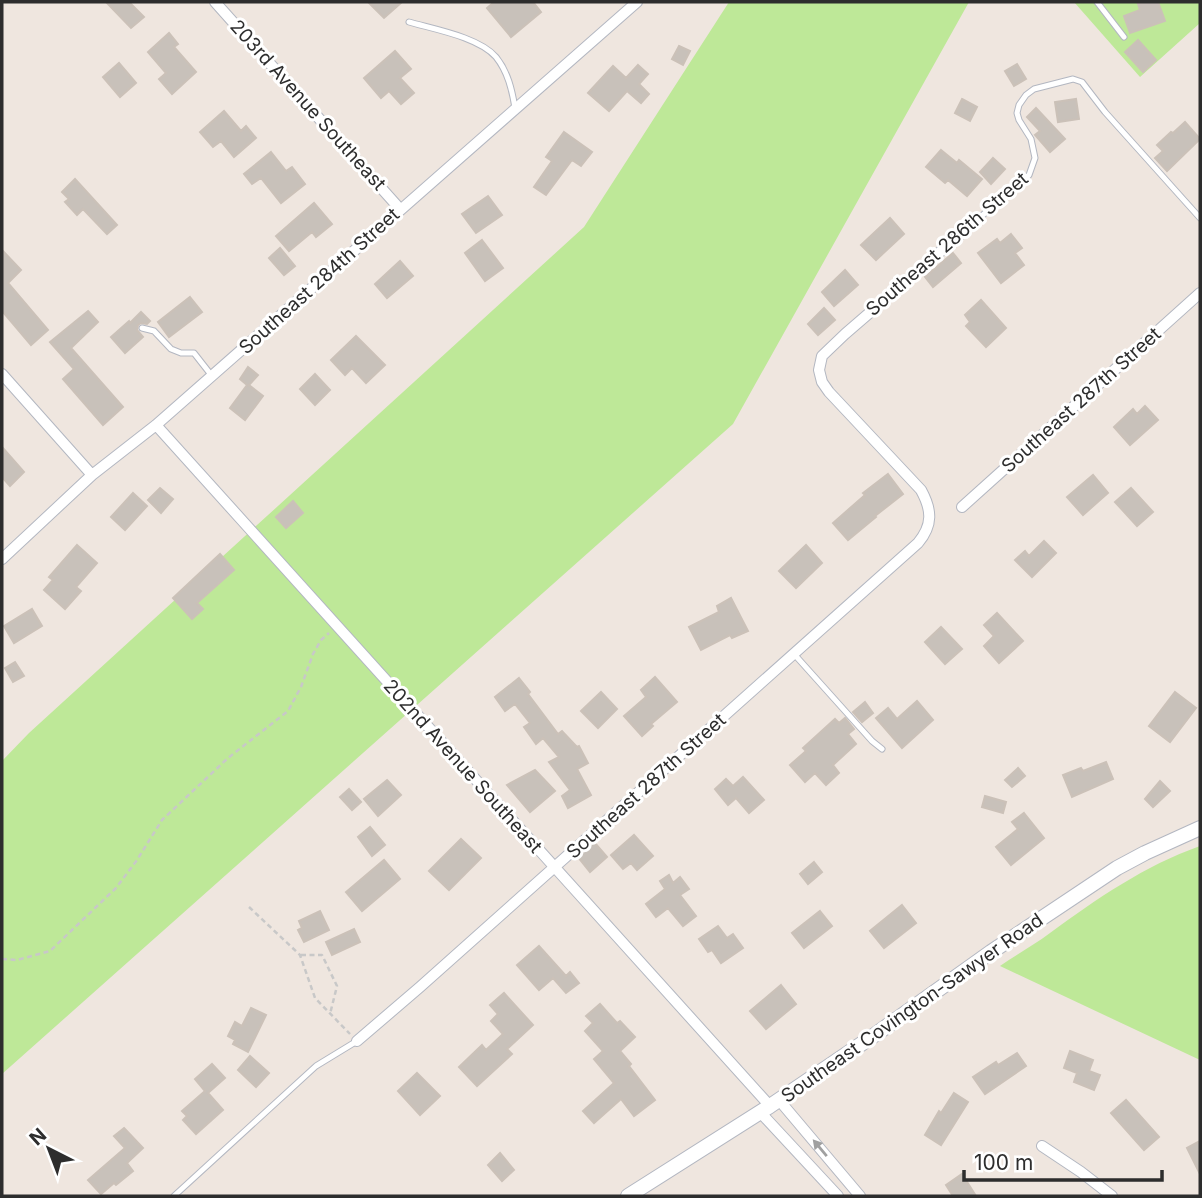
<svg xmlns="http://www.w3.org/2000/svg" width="1202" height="1198" font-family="Inter,sans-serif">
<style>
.green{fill:#bee898}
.building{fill:#c8c1ba;stroke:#cbc1b8;stroke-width:2}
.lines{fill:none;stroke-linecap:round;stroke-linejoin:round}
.lane-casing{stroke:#b3b7c1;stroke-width:7}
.street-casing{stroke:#b3b7c1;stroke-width:12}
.secondary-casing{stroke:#b3b7c1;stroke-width:16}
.path{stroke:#c8c8c8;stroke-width:2.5;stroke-dasharray:5 3.5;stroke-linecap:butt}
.lane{stroke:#fff;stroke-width:5}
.street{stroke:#fff;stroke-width:10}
.secondary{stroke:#fff;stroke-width:14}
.oneway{fill:#a0a0a0}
.labels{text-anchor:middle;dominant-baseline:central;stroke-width:6;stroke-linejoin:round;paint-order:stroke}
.street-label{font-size:19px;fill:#2d2d2d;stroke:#fff}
</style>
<rect width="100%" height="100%" fill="#efe6df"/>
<path class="green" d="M729,2H969L733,424L2,1074V761L29,733L584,227Z
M1074,2H1200V23L1140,77Z
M1200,846V1060L1000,966C1016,955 1034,945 1050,933C1098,898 1144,866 1200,846Z"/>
<path class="building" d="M106,2H129L144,17L131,28Z
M368,2H402L384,18Z
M494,2H533L541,12L511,37L487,8Z
M1144,2H1158L1165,21L1130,33L1124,16L1140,10L1138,4Z
M169,33L178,44L174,47L196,72L172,94L159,79L166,73L148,52Z
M1138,40L1156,60L1143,72L1125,52Z
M679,46L690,51L683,65L672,59Z
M395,51L411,69L400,78L414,93L401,104L389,91L381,98L364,78Z
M119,63L136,83L120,97L103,77Z
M1017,64L1026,79L1014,86L1005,71Z
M638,65L648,74L639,84L649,94L641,103L627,91L609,111L588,93L613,66L626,78Z
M962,99L977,107L970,121L955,113Z
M1076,99L1079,119L1058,122L1055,102Z
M1036,108L1065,139L1050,152L1035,135L1040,131L1027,117Z
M224,111L241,131L246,126L256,138L234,157L221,141L213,147L200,132Z
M1185,122L1200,139L1167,171L1155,158L1163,151L1157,145L1171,132L1173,133Z
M564,132L592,152L581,166L572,160L546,195L534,187L552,161L546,157Z
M941,150L957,163L959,160L982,179L967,196L948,180L945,183L926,167Z
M271,152L286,171L292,167L305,184L281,203L261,178L252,184L244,174Z
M993,158L1005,169L991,184L980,172Z
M75,179L117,225L107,234L83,209L77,215L65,202L69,199L62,192Z
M488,196L502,215L476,233L462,214Z
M314,203L332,224L316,237L312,232L289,251L276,236Z
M890,218L904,234L876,260L861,245Z
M1011,234L1022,248L1015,253L1024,265L1001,283L978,253L997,239L1000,243Z
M482,240L503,268L485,281L465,253Z
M280,248L295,266L284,275L269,258Z
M2,250L21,270L8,283L48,330L31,345L2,311Z
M953,253L961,263L933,287L925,277Z
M400,261L413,276L387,298L375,284Z
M845,270L858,285L834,306L822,292Z
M190,297L202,312L169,337L158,322Z
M981,300L1006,328L986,347L966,326L970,322L965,315Z
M824,308L835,320L818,335L808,324Z
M88,311L98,322L71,348L123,407L103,425L63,379L74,369L50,342Z
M141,312L150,321L147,324L141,323L138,325L137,330L143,337L125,353L111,337L129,321L130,323Z
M356,336L385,365L366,383L352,368L345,375L331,360Z
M248,367L258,375L249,385L263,396L245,420L230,408L247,385L240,379Z
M315,374L330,390L315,405L300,389Z
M1145,406L1158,420L1130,445L1114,427L1133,409L1137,414Z
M2,447L24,472L10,486L2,477Z
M888,474L903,494L875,516L876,517L848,540L833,523L865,495L863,493Z
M1093,475L1108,493L1083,515L1067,497Z
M160,488L173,499L161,513L148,500Z
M1131,488L1153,512L1137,526L1115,502Z
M133,493L147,506L125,530L111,517Z
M293,501L303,513L286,528L276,517Z
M1044,541L1056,553L1032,577L1015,560L1025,551L1029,556Z
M77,545L97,563L76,587L81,591L65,609L44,590L53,580L49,577Z
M806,545L822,563L796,588L779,571Z
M220,554L234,570L197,603L203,609L192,619L173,598Z
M731,598L748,631L732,638L730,635L701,650L689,627L719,612L717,606Z
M32,609L42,626L14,643L4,626Z
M997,613L1023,641L999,663L984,646L994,636L984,625Z
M941,627L962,649L945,664L925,642Z
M15,662L24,676L13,682L5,668Z
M655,677L677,702L651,724L653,726L642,736L624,716L646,697L641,690Z
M519,678L530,692L528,694L558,734L562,731L577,747L579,746L588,763L577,769L591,795L568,808L562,796L570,790L549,762L559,757L543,738L536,744L524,727L530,723L515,704L505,711L495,697Z
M601,692L617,709L598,728L581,711Z
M1175,692L1196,708L1170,742L1149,726Z
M917,701L933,720L902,748L876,718L888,708L897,719Z
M865,702L873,713L862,722L853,712Z
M845,718L854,729L848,734L856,744L833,765L839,773L826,785L815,773L805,782L790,765L806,751L803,748L835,719L839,723Z
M1106,762L1113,779L1072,797L1063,775L1081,768L1083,771Z
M1018,768L1025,776L1012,787L1005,780Z
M535,770L555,791L530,812L507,785Z
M743,777L764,800L749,813L736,798L728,805L715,789L726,779L733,786Z
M387,780L401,795L378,816L364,799Z
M1160,781L1170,791L1153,807L1145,799Z
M349,789L361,802L352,810L340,797Z
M985,796L1006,802L1003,813L982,807Z
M1024,813L1044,838L1011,865L996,847L1018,829L1012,822Z
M370,827L385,845L372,856L358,837Z
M634,835L653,856L637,870L631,863L623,869L611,855Z
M461,839L481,858L449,890L429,871Z
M594,842L607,857L590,872L578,857Z
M384,860L400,879L362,911L346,892Z
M814,862L822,872L808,884L800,874Z
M669,875L673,883L680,877L689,889L680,895L696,916L683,926L668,908L656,917L646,904L665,889L660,881Z
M902,905L916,923L884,948L870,931Z
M320,911L329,930L304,942L298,930L302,928L299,921Z
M820,911L832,926L804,948L792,933Z
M718,926L727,938L733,934L743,948L721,963L712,950L708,952L699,939Z
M354,929L360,942L332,955L326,942Z
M539,946L566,976L570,972L579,983L566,993L553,978L539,990L517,965Z
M781,985L796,1004L766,1029L750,1011Z
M504,993L533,1025L507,1049L512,1054L477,1086L459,1067L482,1045L486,1050L503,1034L491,1021L498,1014L490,1005Z
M600,1004L617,1023L620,1021L635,1037L620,1051L631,1064L629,1066L655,1100L634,1116L621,1099L594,1123L583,1111L614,1083L594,1059L603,1051L585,1031L593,1023L586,1016Z
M251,1008L266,1015L248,1052L233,1044L235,1040L228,1036L235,1022L242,1026Z
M1070,1051L1093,1060L1089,1071L1100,1075L1094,1090L1074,1082L1077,1073L1064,1068Z
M1017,1053L1026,1066L985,1094L973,1077L996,1062L998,1065Z
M250,1056L269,1073L256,1087L238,1070Z
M212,1064L225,1078L208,1093L223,1110L196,1134L183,1120L187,1116L182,1111L205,1091L195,1079Z
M417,1073L440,1096L420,1115L398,1091Z
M954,1093L968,1102L941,1145L925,1135L939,1111L941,1113Z
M1126,1100L1159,1137L1144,1150L1111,1113Z
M124,1128L143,1148L127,1163L133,1171L116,1185L114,1183L101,1194L88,1180L125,1148L114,1136Z
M1200,1141V1174L1187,1148Z
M500,1153L514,1170L502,1181L488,1165Z
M962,1174L976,1196H953L946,1185Z"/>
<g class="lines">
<g class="lane-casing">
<path id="lane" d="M1097,2L1124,37
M409,22C433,29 479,37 496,57C508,72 512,90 515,108
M977,220L1029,175L1035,158L1031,139L1019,120L1017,113L1019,105L1026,95L1034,89L1073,79L1082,82L1105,112L1200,218
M142,328L154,331L171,349L181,353H194L212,376
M794,654L872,741L882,749
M174,1196L316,1066L357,1041"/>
</g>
<g class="street-casing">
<path id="street" d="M215,2L400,209
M2,374L92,475
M156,425L770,1106
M962,507L1200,293
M2,559L92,475L156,425L637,2
M357,1041L420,987L918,543C933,525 932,510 921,490L829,392L822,382L819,370L822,356L845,334L977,220
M779,1100L860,1196
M760,1112L838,1196
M1042,1146L1081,1172L1112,1196"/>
</g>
<g class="secondary-casing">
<path id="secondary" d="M628,1196L770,1106L876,1034L991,952L1117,868L1145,853L1200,828"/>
</g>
<path class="path" d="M249,907L300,955L315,998L350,1034
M301,955H322L337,986L330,1014
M2,959L17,960L50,951L116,888L137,860L162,820L228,758L288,711L301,687L313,654L321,640L329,633"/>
<use href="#lane" class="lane"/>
<use href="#street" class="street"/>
<use href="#secondary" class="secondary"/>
</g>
<defs><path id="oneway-solid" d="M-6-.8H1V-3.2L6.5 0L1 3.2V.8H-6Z" transform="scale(1.75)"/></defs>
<use class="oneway" href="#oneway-solid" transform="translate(820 1148) rotate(-130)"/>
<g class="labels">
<g class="street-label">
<text transform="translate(308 105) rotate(48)">203rd Avenue Southeast</text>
<text transform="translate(947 244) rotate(-41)">Southeast 286th Street</text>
<text transform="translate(319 281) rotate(-42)">Southeast 284th Street</text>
<text transform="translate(1081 400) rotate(-42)">Southeast 287th Street</text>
<text transform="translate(463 766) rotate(48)">202nd Avenue Southeast</text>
<text transform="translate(646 786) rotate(-42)">Southeast 287th Street</text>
<text transform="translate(912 1008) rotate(-35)">Southeast Covington-Sawyer Road</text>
</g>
</g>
<rect width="1202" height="1198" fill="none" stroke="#2d2d2d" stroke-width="7"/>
<g transform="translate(49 1149) rotate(318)" stroke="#ffffff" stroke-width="5" paint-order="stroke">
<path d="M0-5L12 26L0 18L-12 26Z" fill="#2d2d2d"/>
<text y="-10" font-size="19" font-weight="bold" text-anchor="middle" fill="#2d2d2d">N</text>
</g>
<path d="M964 1170v10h198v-10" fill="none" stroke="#2d2d2d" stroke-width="3.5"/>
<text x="974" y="1170" font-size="21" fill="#2d2d2d" stroke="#ffffff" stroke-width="5" paint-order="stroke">100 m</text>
</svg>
